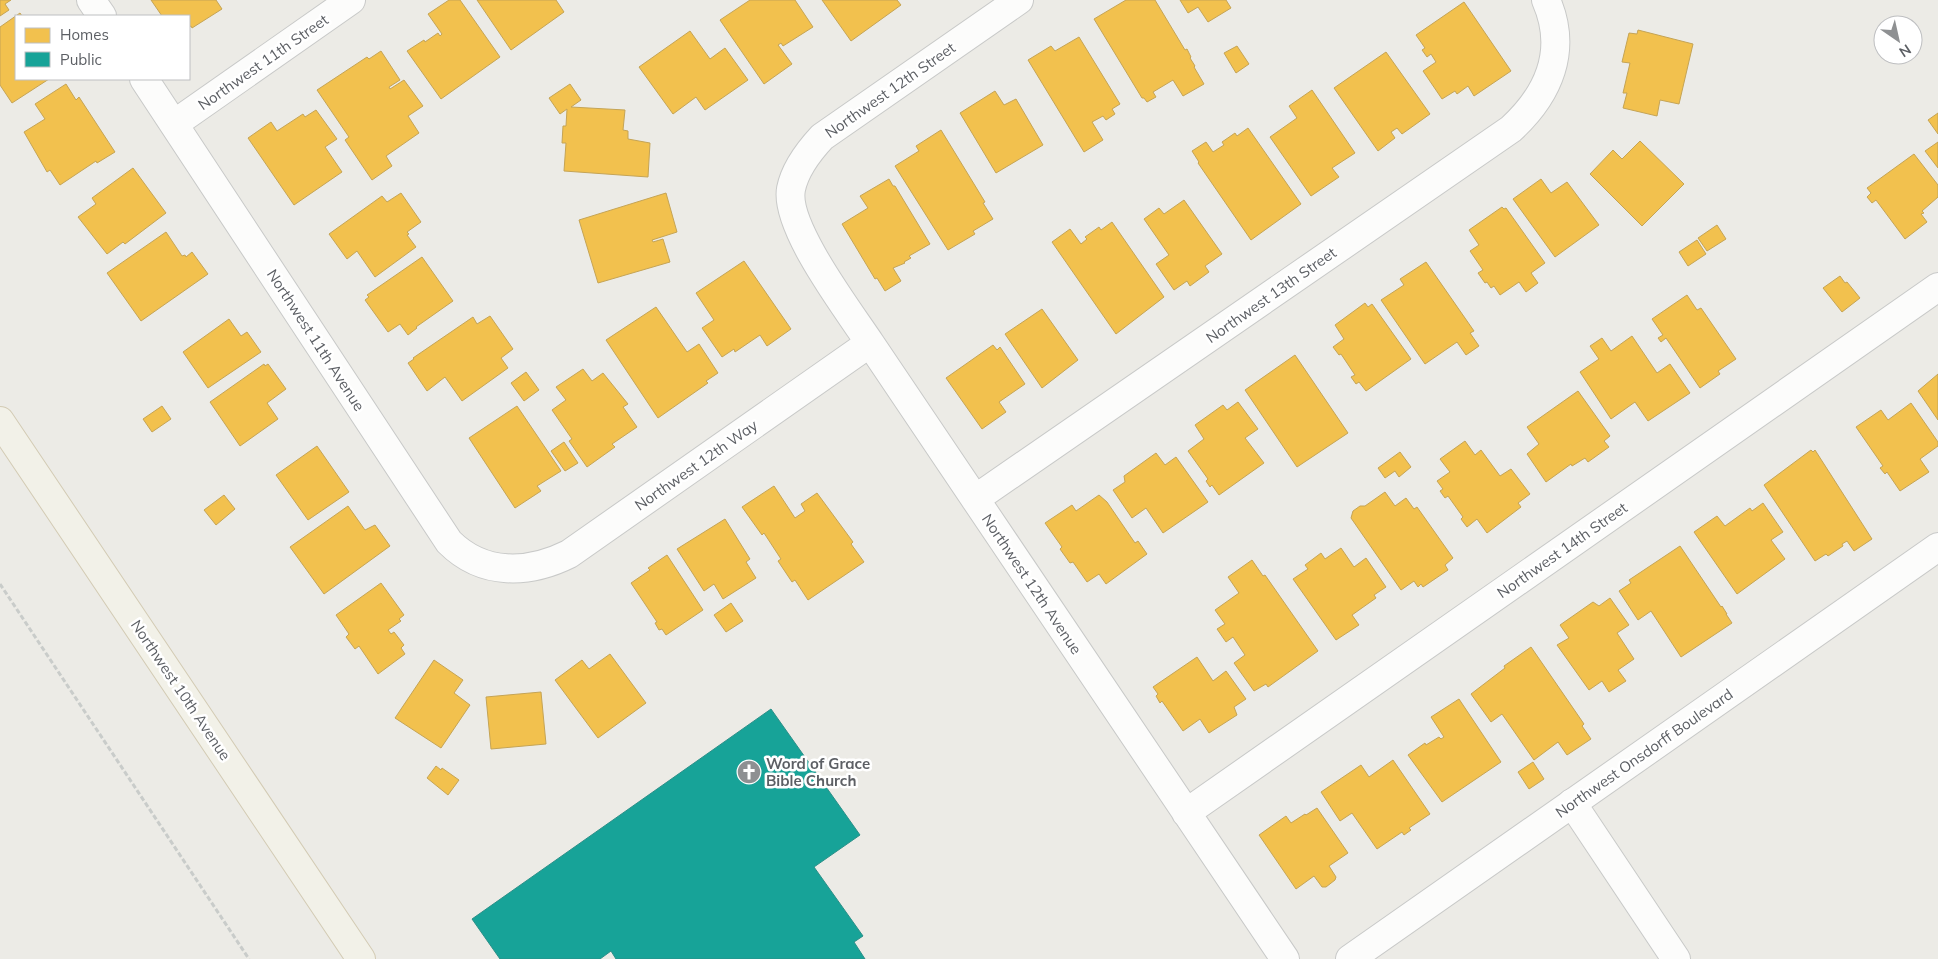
<svg xmlns="http://www.w3.org/2000/svg" width="1938" height="959" font-family="Mulish,sans-serif">
<style>
.homes{fill:#f2c14e;stroke:#c5a455}
.public{fill:#17a398;stroke:#2c8f88}
.lines{fill:none;stroke-linecap:round;stroke-linejoin:round}
.minor-casing{stroke:#c8c9c8;stroke-width:30}
.tertiary-casing{stroke:#c8c9c8;stroke-width:30}
.primary-casing{stroke:#d3cbb4;stroke-width:30}
.path{stroke:#c9ccca;stroke-width:3;stroke-dasharray:5 2.5;stroke-linecap:butt}
.minor{stroke:#fcfcfb;stroke-width:28}
.tertiary{stroke:#fcfcfb;stroke-width:28}
.primary{stroke:#f2f1e8;stroke-width:28}
.labels{text-anchor:middle;dominant-baseline:central;stroke-width:5;stroke-linejoin:round;paint-order:stroke}
.street-label{font-size:15px;fill:#5c5f64;stroke:#fff}
.poi-label{font-size:15px;font-weight:bold;fill:#5c5f64;stroke:#fff;text-anchor:start}
</style>
<rect width="100%" height="100%" fill="#ecebe6"/>
<path class="homes" d="M0,0H11L5,4L9,10L0,16Z
M151,0H216L222,9L192,28L191,26L189,27V16H162Z
M449,0H460L500,57L441,99L407,51L424,40L425,42L438,33L440,36L442,34L428,14Z
M477,0H556L564,12L511,50Z
M750,0H795L813,27L783,46L781,43L778,45L792,64L764,84L720,20Z
M822,0H897L901,5L851,41Z
M1126,0H1155L1185,50L1187,49L1191,57L1190,58L1195,66L1194,67L1204,84L1183,96L1173,80L1153,92L1156,97L1147,102L1144,98H1142L1094,19Z
M1180,0H1226L1231,8L1208,22L1198,7L1188,13Z
M1464,2L1511,71L1474,96L1468,86L1457,94L1455,91L1442,99L1423,71L1436,62L1431,54L1427,57L1422,50L1425,48L1416,35Z
M20,13L22,16H16V79H49L12,103L0,85V27Z
M1638,30L1693,44L1679,104L1660,100L1657,116L1623,108L1627,93H1623L1630,63L1622,62L1629,33L1637,34Z
M690,31L710,59L725,48L748,80L705,110L696,97L673,114L639,67Z
M1079,37L1120,104L1112,109L1115,114L1106,120L1103,116L1092,122L1103,140L1084,152L1028,60L1051,46L1055,51Z
M1237,46L1249,64L1236,73L1224,53Z
M381,51L400,80L389,87L390,89L404,80L423,106L408,116L419,133L386,156L392,166L372,180L345,140L349,137L317,90L367,57L369,59Z
M1386,52L1430,114L1402,134L1397,128L1391,132L1395,138L1378,151L1334,88Z
M66,84L76,100L79,97L115,152L97,163L96,161L60,185L50,170L47,172L24,132L45,119L35,104Z
M570,84L581,100L571,107L625,110L623,130L628,131V139L650,143L648,177L564,171L566,143H562L563,126H566L567,109L560,114L549,98Z
M1312,90L1355,153L1332,168L1339,177L1311,196L1270,137L1297,118L1289,106Z
M995,91L1004,105L1016,99L1043,145L996,173L960,113Z
M316,110L337,139L325,147L342,172L294,205L248,138L271,122L277,131L303,114L305,117Z
M1938,113V134L1928,120Z
M1248,128L1301,204L1251,240L1198,163L1199,162L1192,151L1206,142L1213,152L1224,145L1222,142L1235,133L1237,136Z
M941,130L985,202L983,203L993,219L973,231L975,234L948,250L895,166L919,151L916,146Z
M1640,141L1684,184L1642,226L1590,174L1613,150L1622,159Z
M1938,142V168L1925,151Z
M1914,154L1938,185V197L1922,211L1924,213L1921,214L1927,222L1905,239L1876,200L1872,203L1867,197L1871,193L1867,188Z
M133,168L166,213L125,244L123,242L107,254L78,217L96,204L92,198Z
M889,179L893,186H895L930,244L909,256L911,258L904,262L905,263L893,268L901,281L885,291L877,278L875,279L842,224L868,208L860,196Z
M1541,179L1551,193L1567,182L1599,225L1555,257L1513,199Z
M401,193L421,222L407,232L409,234L407,235L416,247L375,277L357,251L347,259L329,234L382,196L387,202Z
M666,193L677,232L652,240L653,242L663,239L670,262L598,283L579,220Z
M1184,200L1222,254L1205,266L1209,272L1190,286L1187,281L1174,290L1156,264L1169,255L1144,219L1159,208L1164,214Z
M1502,207L1504,209L1506,208L1545,263L1531,273L1538,283L1526,292L1519,282L1500,295L1494,286L1491,288L1487,282L1485,283L1478,273L1483,270L1470,251L1479,245L1469,230Z
M1112,222L1164,297L1116,334L1052,242L1070,229L1081,244L1087,239L1085,237L1099,227L1101,230Z
M1717,225L1726,239L1707,251L1698,238Z
M166,232L182,256L185,255L186,257L192,252L208,274L141,321L107,273Z
M1697,240L1706,254L1688,266L1679,252Z
M422,257L453,301L416,327L417,328L408,335L400,324L388,332L365,300L369,297L367,295Z
M744,261L791,329L767,346L760,335L735,352L734,349L722,357L702,328L714,320L696,293Z
M1426,262L1474,331L1470,333L1479,346L1466,355L1457,342L1425,364L1381,300L1404,285L1400,279Z
M1840,276L1845,283L1847,282L1860,298L1842,312L1823,288Z
M1687,295L1697,310L1701,308L1736,359L1718,371L1720,374L1700,388L1666,338L1661,342L1658,338L1663,335L1652,319Z
M1365,303L1368,307L1372,304L1411,359L1366,391L1359,382L1356,384L1351,377L1355,375L1341,354L1339,355L1333,347L1344,339L1335,325Z
M656,307L687,352L699,344L718,373L706,381L708,383L658,418L606,340Z
M1042,309L1078,360L1042,388L1005,334Z
M490,316L513,349L501,358L508,368L462,401L445,377L427,391L408,363L414,359L413,358L473,317L477,324Z
M229,319L241,336L247,332L261,352L208,388L183,352Z
M1632,336L1657,373L1670,364L1690,393L1648,421L1635,402L1611,419L1580,372L1599,359L1590,346L1602,338L1611,351Z
M993,345L997,350L1000,347L1025,384L999,402L1006,412L982,429L946,378Z
M1295,355L1348,433L1297,467L1245,390Z
M264,364L265,366L268,364L286,389L267,403L278,419L240,446L210,402Z
M583,369L592,381L603,373L628,404L623,407L637,427L612,444L615,447L587,467L569,441L572,439L552,410L566,400L556,387Z
M526,372L539,390L524,401L511,383Z
M1938,374V420L1918,391Z
M1578,391L1610,436L1604,441L1609,447L1588,462L1585,458L1572,466L1571,464L1546,482L1527,454L1539,444L1527,427Z
M1238,402L1258,429L1245,438L1264,463L1219,495L1212,485L1210,487L1206,481L1208,479L1188,451L1204,439L1195,425L1223,405L1227,410Z
M1911,403L1938,442V446L1920,459L1929,472L1900,491L1887,472L1885,474L1880,468L1883,466L1856,427L1881,410L1888,420Z
M162,406L171,419L152,432L143,419Z
M517,406L561,471L537,486L541,491L515,508L469,438Z
M1465,441L1475,455L1481,450L1500,476L1511,469L1530,494L1518,503L1521,507L1487,533L1477,519L1467,527L1461,519L1463,517L1448,496L1445,498L1440,491L1443,489L1437,481L1450,472L1440,459Z
M564,442L578,463L565,471L551,451Z
M317,446L349,492L308,520L276,475Z
M1811,450L1813,452L1815,450L1872,539L1854,551L1847,541L1842,544L1843,546L1828,556L1826,554L1815,561L1764,485Z
M1400,452L1411,467L1399,477L1395,471L1385,478L1378,468Z
M1156,453L1165,465L1176,457L1208,502L1163,533L1146,508L1132,518L1113,490L1125,482L1124,476Z
M774,486L795,518L805,511L801,504L817,493L853,542L851,544L864,562L808,600L795,580L792,582L778,561L781,559L764,533L762,535L742,507Z
M1385,492L1395,506L1406,498L1414,509L1417,507L1453,558L1445,565L1448,570L1423,587L1421,584L1418,587L1414,581L1401,590L1351,518L1353,511L1360,506H1365Z
M224,495L235,509L216,525L204,510Z
M1099,495L1107,502L1135,543L1138,541L1147,554L1106,584L1099,574L1087,582L1073,562L1070,563L1060,549L1062,547L1045,523L1072,505L1076,511Z
M1763,503L1783,532L1771,540L1785,559L1737,594L1694,532L1717,516L1725,526L1750,508L1752,511Z
M348,506L365,530L375,525L390,546L324,594L290,547Z
M725,519L750,559L746,562L756,578L723,599L714,584L704,591L677,549Z
M1680,546L1721,607L1722,606L1727,614H1726L1732,623L1681,657L1651,611L1638,620L1619,591L1631,583L1629,580Z
M1341,548L1354,567L1366,558L1386,587L1374,595L1376,598L1352,615L1359,625L1336,640L1293,579L1308,569L1305,565L1321,553L1325,559Z
M667,555L703,610L666,635L662,629L659,630L655,623L657,622L631,583L650,570L648,568Z
M1252,560L1263,576L1265,575L1318,651L1268,687L1266,684L1254,691L1234,663L1245,655L1233,637L1226,642L1217,629L1225,624L1215,610L1239,593L1228,577Z
M381,583L404,615L399,619L401,621L388,630L391,634L394,632L404,645L401,648L405,654L378,674L359,646L355,649L346,637L349,634L336,615Z
M1610,598L1629,625L1617,633L1634,659L1618,670L1626,681L1609,692L1602,681L1589,690L1557,645L1569,638L1560,625L1593,602L1599,606Z
M731,603L743,621L726,632L714,615Z
M1531,647L1584,724L1582,726L1591,739L1567,755L1558,742L1534,760L1502,714L1491,722L1471,694L1505,668L1504,666Z
M610,654L646,703L598,738L555,680L582,660L589,669Z
M1197,657L1213,681L1226,671L1246,699L1234,707L1237,715L1209,733L1200,719L1183,731L1162,701L1160,703L1156,696L1158,694L1153,687Z
M434,660L463,680L454,693L470,705L441,748L395,718Z
M541,692L546,744L491,749L486,697Z
M1459,699L1501,762L1442,802L1408,755L1425,743L1426,745L1439,737L1441,739L1444,737L1431,717Z
M1393,760L1430,814L1409,828L1411,830L1404,835L1402,832L1377,849L1352,813L1340,821L1321,792L1361,765L1369,777Z
M1533,762L1544,779L1529,789L1518,772Z
M436,766L441,770L442,768L459,780L448,795L427,778Z
M1317,808L1348,853L1329,866L1336,877L1335,880L1326,887H1322L1314,876L1296,889L1259,835L1286,816L1291,823L1305,814L1306,815Z"/>
<path class="public" d="M771,709L860,835L814,867L863,936L854,942L865,959H616L611,951L600,959H500L472,919Z"/>
<g class="lines">
<g class="minor-casing">
<path id="minor" d="M91,0L102,16
M1019,0L822,137C809,151 795,169 791,189C784,226 848,310 870,343L1285,959
M144,79L449,542C483,576 529,574 569,554L870,343
M174,124L351,0
M975,499L1511,129C1549,94 1568,50 1546,0
M1572,803L1676,959
M1186,813L1938,287"/>
</g>
<g class="tertiary-casing">
<path id="tertiary" d="M1350,959L1938,547"/>
</g>
<g class="primary-casing">
<path id="primary" d="M0,421L361,959"/>
</g>
<path class="path" d="M0,584L249,959"/>
<use href="#minor" class="minor"/>
<use href="#tertiary" class="tertiary"/>
<use href="#primary" class="primary"/>
</g>
<defs>
<g id="church-disc" transform="scale(1.25)"><circle r="9.5" fill="#8e9092" stroke="#fff"/><path d="M-1.2-6h2.4v3.5h3.3v2.4h-3.3V6h-2.4V-.1h-3.3v-2.4h3.3Z" fill="#fff"/></g>
</defs>
<g fill-rule="evenodd">
<use href="#church-disc" x="749" y="772"/>
</g>
<g class="labels">
<g class="street-label">
<text transform="translate(263 62) rotate(-35)">Northwest 11th Street</text>
<text transform="translate(890 90) rotate(-35)">Northwest 12th Street</text>
<text transform="translate(1271 295) rotate(-35)">Northwest 13th Street</text>
<text transform="translate(316 340) rotate(57)">Northwest 11th Avenue</text>
<text transform="translate(696 465) rotate(-35)">Northwest 12th Way</text>
<text transform="translate(1562 550) rotate(-35)">Northwest 14th Street</text>
<text transform="translate(1032 584) rotate(56)">Northwest 12th Avenue</text>
<text transform="translate(181 690) rotate(56)">Northwest 10th Avenue</text>
<text transform="translate(1644 753) rotate(-35)">Northwest Onsdorff Boulevard</text>
</g>
<g class="poi-label">
<text x="766" y="763">Word of Grace<tspan x="766" dy="17">Bible Church</tspan></text>
</g>
</g>
<rect x="15" y="15" width="175" height="65" fill="#ffffff" stroke="#bebfc1"/>
<rect x="25" y="28" width="25" height="15" fill="#f2c14e" stroke="#bebfc1"/>
<text x="60" y="40" font-size="15" fill="#5c5f64">Homes</text>
<rect x="25" y="52" width="25" height="15" fill="#17a398" stroke="#bebfc1"/>
<text x="60" y="65" font-size="15" fill="#5c5f64">Public</text>
<g transform="translate(1898 40) rotate(146)"><circle r="24" fill="#ffffff" stroke="#bebfc1"/>
<path d="M0-4L9 19L0 12L-9 19Z" fill="#8e9092"/>
<text y="-8" font-size="14" font-weight="bold" text-anchor="middle" fill="#5c5f64">N</text>
</g>
</svg>
